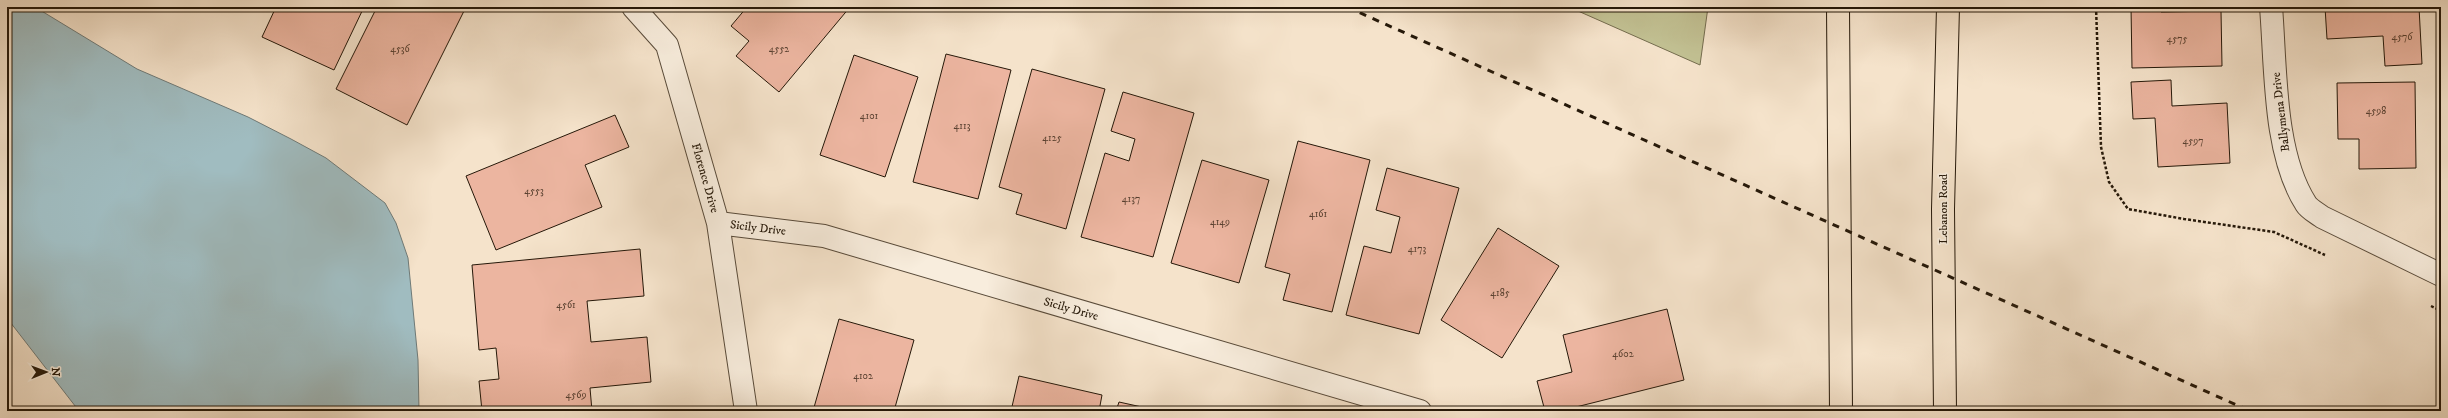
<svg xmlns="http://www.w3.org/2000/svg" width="2448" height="418" font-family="'IM FELL DW Pica',serif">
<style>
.green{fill:#c2c193;stroke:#746c4e}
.water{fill:#a0bcc0;stroke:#6f7a77}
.building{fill:#ecb5a0;stroke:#251809}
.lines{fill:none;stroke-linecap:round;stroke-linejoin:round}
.minor-casing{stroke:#594b3a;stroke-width:24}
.major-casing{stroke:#251809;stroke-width:24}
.path{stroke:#251809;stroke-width:2.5;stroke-dasharray:3 2;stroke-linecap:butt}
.minor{stroke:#f8eddd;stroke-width:22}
.major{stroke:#f5e3cb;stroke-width:22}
.rail{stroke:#251809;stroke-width:3;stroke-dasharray:7 7;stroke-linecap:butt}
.labels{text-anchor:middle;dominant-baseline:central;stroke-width:3.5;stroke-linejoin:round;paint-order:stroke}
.number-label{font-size:10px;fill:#573f2f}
.street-label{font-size:12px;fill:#251809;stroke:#f8eddd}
</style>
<rect width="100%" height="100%" fill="#f5e3cb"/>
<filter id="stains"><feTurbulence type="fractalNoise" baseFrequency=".005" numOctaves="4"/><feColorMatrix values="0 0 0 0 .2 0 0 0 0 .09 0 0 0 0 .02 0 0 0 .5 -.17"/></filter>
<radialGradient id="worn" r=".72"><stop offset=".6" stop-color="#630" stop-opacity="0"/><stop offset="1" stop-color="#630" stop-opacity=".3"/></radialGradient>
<path class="green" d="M1569,7H1708L1700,65Z"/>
<path class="water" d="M7,7H35L137,69L248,117L291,139L326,158L385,203L396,223L408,258L418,360L419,411H79L7,318Z"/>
<path class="building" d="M276,7H364L334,70L262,37Z
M377,7H461L465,9L407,125L336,89Z
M747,7H850L779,92L736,56L749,41L731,26Z
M2131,7H2161V12L2221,11L2222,66L2132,68Z
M2325,7H2419L2422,64L2385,66L2383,36L2327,39Z
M946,54L1011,70L978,199L913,182Z
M854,55L918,77L885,177L820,155Z
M1032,69L1105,89L1066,229L1016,214L1022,194L999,187Z
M2171,80L2172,106L2227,103L2230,163L2158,167L2155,118L2133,119L2131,82Z
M2415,82L2416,168L2359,169V139H2338L2337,83Z
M1123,92L1194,113L1153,257L1081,237L1105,153L1129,161L1135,139L1111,131Z
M615,115L629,147L585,165L602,207L496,250L466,176Z
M1298,141L1370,160L1332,312L1283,300L1290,274L1265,267Z
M1202,160L1269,180L1239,283L1171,263Z
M1387,168L1459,188L1419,334L1346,315L1364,246L1391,253L1400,217L1376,210Z
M1498,228L1559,266L1502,358L1441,320Z
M640,249L644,296L587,301L591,342L647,337L651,382L590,388L592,411H482L479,381L499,379L496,348L479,350L472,265Z
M1667,309L1684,380L1560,411H1545L1537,381L1572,372L1563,335Z
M839,319L914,340L894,411H813Z
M1019,376L1102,395L1099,411H1011Z
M1119,402L1160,411H1116Z"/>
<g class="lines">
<g class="minor-casing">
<path id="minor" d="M633,7L667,45L718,223L746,411
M2271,7C2276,66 2273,153 2306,204C2309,209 2317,213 2322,217L2441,275
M718,223L824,236L1420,411"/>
</g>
<g class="major-casing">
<path id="major" d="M1838,7L1841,411
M1945,411L1943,209L1948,7"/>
</g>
<path class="path" d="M2096,7L2101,147L2109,182L2128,209L2184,219L2274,232L2325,255
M2431,306L2441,311"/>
<use href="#minor" class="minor"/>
<use href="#major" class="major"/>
<path class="rail" d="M1347,7L2250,411"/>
</g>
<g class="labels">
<g class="number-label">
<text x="2402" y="37">4576</text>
<text x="2177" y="39">4575</text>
<text x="400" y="49">4536</text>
<text x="779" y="49">4552</text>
<text x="2376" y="111">4598</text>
<text x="869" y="116">4101</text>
<text x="962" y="126">4113</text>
<text x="1052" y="138">4125</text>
<text x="2193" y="141">4597</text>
<text x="534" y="191">4553</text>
<text x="1131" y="199">4137</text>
<text x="1318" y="214">4161</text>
<text x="1220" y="222">4149</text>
<text x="1417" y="249">4173</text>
<text x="1500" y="293">4185</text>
<text x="566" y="305">4561</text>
<text x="1623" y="354">4602</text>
<text x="863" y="376">4102</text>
<text x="576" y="395">4569</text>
</g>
<g class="street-label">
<text transform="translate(2281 112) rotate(-97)">Ballymena Drive</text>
<text transform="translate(705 178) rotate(74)">Florence Drive</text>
<text transform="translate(1943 209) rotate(-90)">Lebanon Road</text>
<text transform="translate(758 228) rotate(7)">Sicily Drive</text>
<text transform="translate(1071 309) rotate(16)">Sicily Drive</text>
</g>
</g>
<rect width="2448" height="418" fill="none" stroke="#f5e3cb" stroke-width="24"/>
<rect x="8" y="8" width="2432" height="402" fill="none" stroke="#251809" stroke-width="2"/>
<rect x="12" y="12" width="2424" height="394" fill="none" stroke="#251809"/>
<g transform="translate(46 372) rotate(89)" stroke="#f8eddd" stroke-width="3" paint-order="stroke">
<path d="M0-3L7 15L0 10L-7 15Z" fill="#251809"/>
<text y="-6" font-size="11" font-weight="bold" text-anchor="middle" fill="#251809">N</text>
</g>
<rect width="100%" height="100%" filter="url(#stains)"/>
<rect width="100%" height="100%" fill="url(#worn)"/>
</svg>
